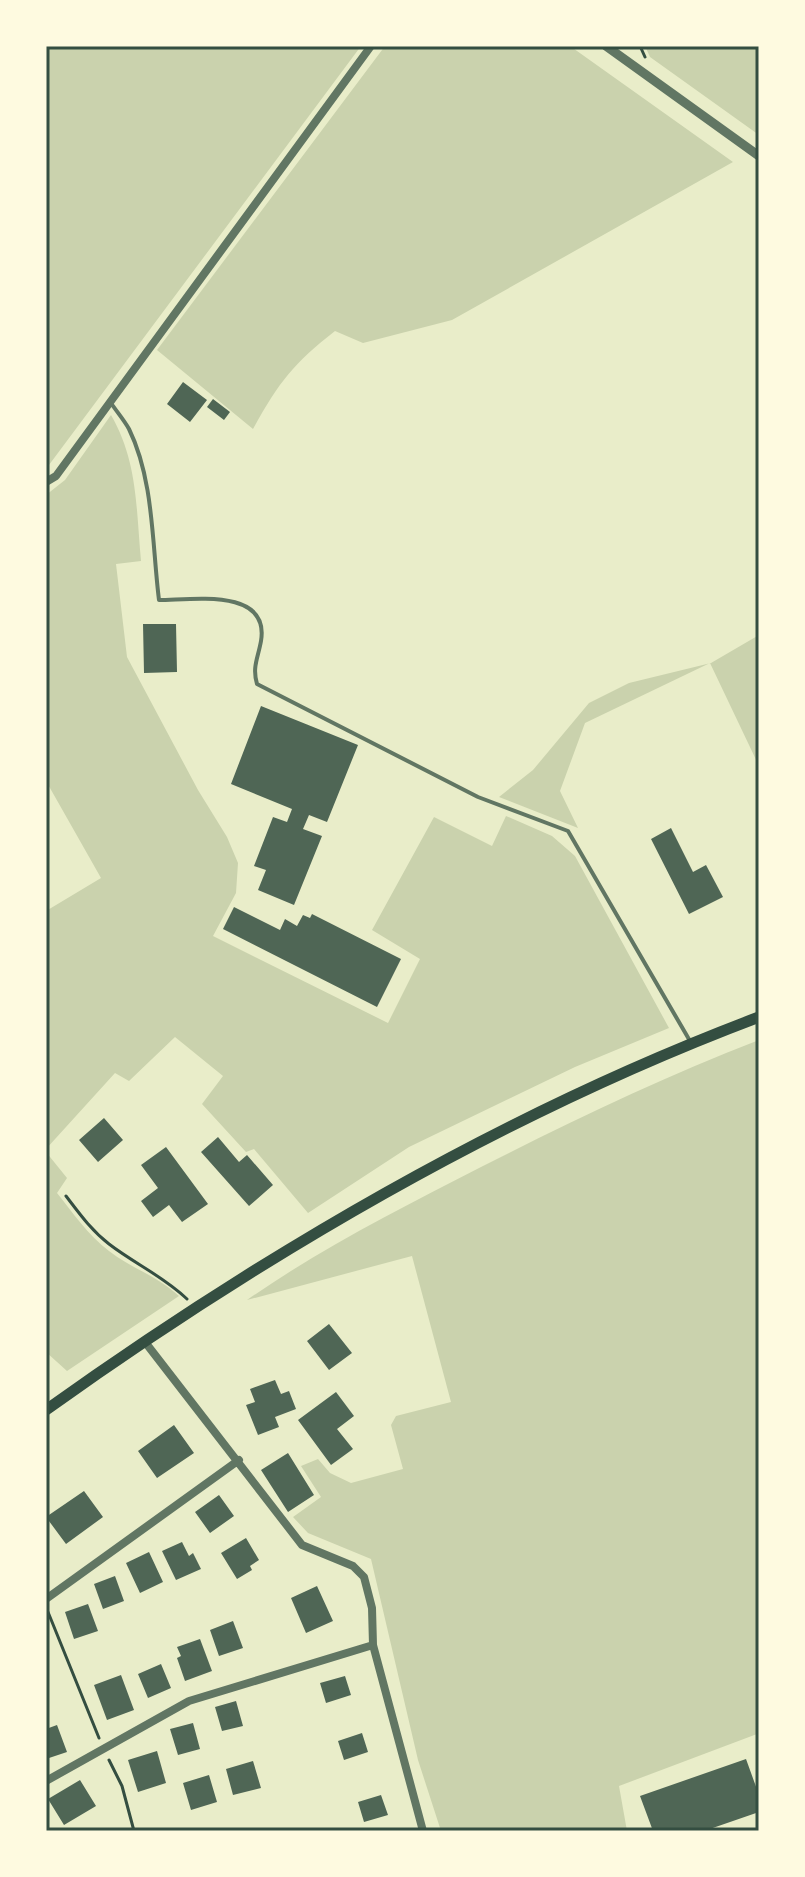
<svg xmlns="http://www.w3.org/2000/svg" width="805" height="1877" font-family="'Archivo Narrow',sans-serif">
<style>
.green{fill:#cad2ad}
.building{fill:#4f6655}
.lines{fill:none;stroke-linecap:round;stroke-linejoin:round}
.path{stroke:#344e41;stroke-width:3}
.service{stroke:#617663;stroke-width:4}
.minor{stroke:#617663;stroke-width:8}
.tertiary{stroke:#617663;stroke-width:9}
.secondary{stroke:#344e41;stroke-width:11}
.neatline{fill:none;stroke:#344e41;stroke-width:3}
</style>
<rect width="100%" height="100%" fill="#e9edc9"/>
<path class="green" d="M46,46H361L46,469Z
M385,46H570L733,162L452,320L363,343L335,331C293,364 279,382 253,429L157,350Z
M645,46H759V135L650,57Z
M111,415C138,462 136,508 141,561L116,564L127,657L198,790L227,837L238,863L236,893L213,936L388,1023L420,959L372,930L434,817L492,846L506,816L552,836L575,856L669,1028L575,1067L409,1147L308,1213L254,1149L246,1152L202,1104L223,1076L175,1037L129,1081L115,1073L46,1149V911L101,878L46,781V495L65,480Z
M759,635V766L710,663L585,723L560,791L578,828L499,797L533,770L589,703L629,683L711,663Z
M759,1040V1738L757,1734L619,1786L627,1831H441L418,1760L371,1559L308,1533L293,1517L321,1497L301,1466L318,1459L330,1473L351,1483L403,1469L391,1425L396,1416L451,1402L412,1256L247,1300C320,1249 401,1208 481,1167C572,1121 663,1077 759,1040Z
M46,1152L67,1178L57,1193C73,1213 88,1235 109,1251C131,1268 157,1276 179,1296L67,1371L46,1352Z"/>
<path class="building" d="M183,382L207,400L190,422L167,404Z
M213,399L230,412L224,420L207,407Z
M143,624H176L177,672L144,673Z
M261,706L358,745L327,822L309,815L303,829L322,836L294,905L258,890L266,870L254,866L273,817L287,822L292,809L231,784Z
M671,828L693,872L706,865L723,897L689,914L651,839Z
M234,907L280,930L285,919L297,926L303,915L310,918L312,914L401,959L377,1007L223,929Z
M104,1118L123,1140L98,1162L79,1140Z
M218,1137L239,1162L247,1155L273,1185L249,1206L201,1152Z
M166,1147L208,1204L182,1222L169,1205L153,1217L141,1201L158,1188L141,1165Z
M329,1324L352,1353L329,1370L307,1341Z
M275,1380L281,1394L289,1391L296,1409L275,1417L279,1427L258,1435L246,1405L255,1402L250,1389Z
M336,1392L354,1416L337,1429L353,1449L331,1465L298,1420Z
M174,1425L194,1453L157,1478L138,1451Z
M288,1453L314,1495L288,1512L261,1470Z
M84,1491L103,1517L66,1544L46,1517Z
M219,1495L234,1516L210,1533L195,1512Z
M246,1538L259,1560L250,1566L252,1570L237,1579L221,1553Z
M182,1542L189,1556L193,1553L201,1569L176,1580L162,1551Z
M149,1552L163,1582L140,1593L126,1563Z
M115,1576L124,1601L103,1609L94,1584Z
M317,1586L333,1621L306,1633L291,1598Z
M88,1604L98,1631L74,1639L65,1612Z
M233,1621L243,1648L219,1656L210,1630Z
M200,1639L212,1671L185,1681L177,1658L181,1656L177,1647Z
M161,1664L171,1688L148,1698L138,1674Z
M121,1675L134,1710L107,1720L94,1685Z
M345,1676L351,1695L326,1703L320,1683Z
M236,1701L243,1726L222,1731L215,1707Z
M193,1723L200,1749L178,1755L170,1729Z
M57,1725L67,1752L46,1759V1729Z
M362,1733L368,1752L344,1760L338,1741Z
M157,1751L166,1783L138,1792L128,1760Z
M746,1759L759,1795V1812L704,1831H653L640,1796Z
M253,1761L261,1788L233,1795L226,1769Z
M209,1775L217,1802L191,1810L183,1783Z
M80,1780L96,1806L64,1825L48,1799Z
M381,1795L388,1815L364,1822L358,1802Z"/>
<g class="lines">
<path class="path" d="M640,46L645,57
M66,1196C79,1213 91,1230 109,1244C135,1264 163,1276 187,1299
M48,1612L99,1738
M109,1760L122,1786L134,1831"/>
<path class="service" d="M111,403C117,412 124,420 129,429C154,480 152,545 159,600C191,600 270,587 261,641C258,658 252,667 257,684L478,797L568,831L690,1041"/>
<path class="minor" d="M46,482L56,476L371,46
M145,1342L302,1545L353,1566L364,1577L372,1608L373,1645L423,1831
M46,1599L239,1460
M46,1781L189,1701L373,1645"/>
<path class="tertiary" d="M606,46L759,156"/>
<path class="secondary" d="M46,1410C267,1252 504,1113 759,1017"/>
</g>
<rect width="805" height="1877" fill="none" stroke="#fefae0" stroke-width="96"/>
<rect x="48" y="48" width="709" height="1781" class="neatline"/>
</svg>
